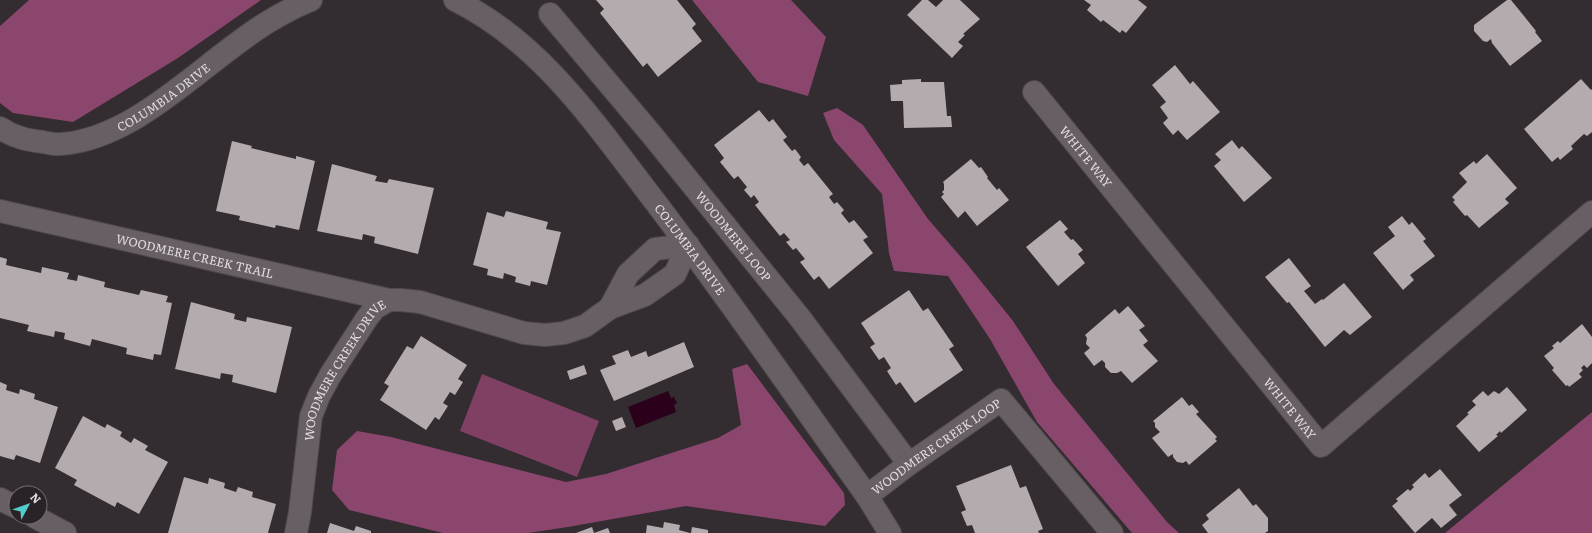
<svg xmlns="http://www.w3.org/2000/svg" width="1592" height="533" font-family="Literata,serif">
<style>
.green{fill:#7f4064}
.forest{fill:#8a466d}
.water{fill:#2a001b}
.building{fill:#b4abaf}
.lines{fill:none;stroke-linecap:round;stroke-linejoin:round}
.minor-casing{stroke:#4f494c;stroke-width:24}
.minor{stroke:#675f63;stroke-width:22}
.labels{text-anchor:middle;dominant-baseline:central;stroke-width:4;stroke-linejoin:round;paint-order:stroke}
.street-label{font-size:12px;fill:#e2dde0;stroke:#292226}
</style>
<rect width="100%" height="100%" fill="#332c30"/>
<path class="green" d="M482,374L599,421L577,477L460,431Z"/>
<path class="forest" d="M29,0H261L178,58L73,122L13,113L0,103V26Z
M692,0H791L826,37L808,96L758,82Z
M837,108L863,125L928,219L967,264L1013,321L1054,384L1167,522L1179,533H1132L1037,422L990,339L948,276L894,271L889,253L882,194L834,140L823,113Z
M747,364L844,493L845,505L825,526L686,506L568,527L528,533H443L349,510L332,490L337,450L357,431L391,437L566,482L606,474L718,438L741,425L732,369Z
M1592,412V533H1445Z"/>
<path class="water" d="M668,391L671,398L674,397L677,403L674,405L676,412L636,428L628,407Z"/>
<path class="building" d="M596,0H677L696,24L692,28L702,41L658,77L647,63L643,67L600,13L604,9Z
M922,0H928L936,7L943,0H960L980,19L963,34L965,35L958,42L963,46L952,58L907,15Z
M1084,0H1138L1147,7L1126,33L1122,30L1120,33L1103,20L1101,22L1087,10L1091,5Z
M1507,0H1511L1536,31L1535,32L1542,41L1510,66L1492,43L1491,39L1487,42L1483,41L1474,31V25Z
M1175,65L1190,84L1193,81L1220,112L1187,140L1178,130L1173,135L1163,123L1168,118L1160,107L1166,102L1152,85Z
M921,79V82H944L947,116H951L952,127L904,128L903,101H891L890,85L902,84V80Z
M1581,79L1591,90L1592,89V132L1587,136L1584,134L1571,146L1573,149L1560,160L1558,157L1552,162L1524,129Z
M759,110L769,122L773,119L787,137L783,140L792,151L795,149L801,157L799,160L804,166L808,163L833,194L829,197L834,204L837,202L844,210L841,213L849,223L854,220L868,237L863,240L873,253L829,289L819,276L814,280L800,262L805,259L796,248L793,250L786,242L790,240L784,233L780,236L755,205L759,202L754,195L751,198L744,190L747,187L738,176L734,179L720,162L724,158L714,145Z
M1232,140L1239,149L1242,146L1272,178L1244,202L1214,166L1221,160L1215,154Z
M232,141L252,146L251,148L296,159V156L315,161L299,230L276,225L275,228L239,220L240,216L216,211Z
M1487,154L1517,188L1505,199L1509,203L1479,228L1467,215L1465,216L1453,202L1455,200L1452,197L1467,182L1459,173L1474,161L1476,164Z
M971,159L979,168L981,167L988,177L987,178L997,190L999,188L1009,200L977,226L965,211L958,218L941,197L944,194L942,192L944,190V184L943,182Z
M332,164L377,176L375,181L387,183L389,179L434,188L418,254L374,243L375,237L363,234L362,240L317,231Z
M506,211L548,222L546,229L561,232L547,285L531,281L530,286L515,282L516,277L504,273L503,279L487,275L488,269L473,265L487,212L504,217Z
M1402,216L1409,225L1412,222L1426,239L1423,241L1435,256L1410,275L1414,280L1403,290L1373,253L1395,236L1388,227Z
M1060,220L1068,229L1064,232L1071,240L1073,239L1083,250L1078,254L1085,263L1058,286L1026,247Z
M0,257L7,259L6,265L41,273L42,267L69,273L67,279L77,281L78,275L105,282L104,287L139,295L141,290L168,296L166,302L172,303L161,355L154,354L153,360L126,354L127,348L92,339L90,346L64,339L65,333L55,331L54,337L27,331L29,325L0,318Z
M1289,258L1311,286L1304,291L1315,304L1322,299L1323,300L1344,283L1372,317L1350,335L1344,330L1325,347L1289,302L1287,303L1265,277Z
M909,290L923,311L928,308L954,346L949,349L963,370L915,403L900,382L896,385L887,371L891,368L884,357L879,360L870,347L875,344L861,323Z
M191,302L235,314L234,319L246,322L247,317L292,327L276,393L232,382L233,375L221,373L220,379L175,369Z
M1128,306L1145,326L1139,330L1148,341L1143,345L1158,361L1132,383L1121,371L1117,373H1111L1105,367V363L1102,360L1094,366L1084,353L1090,348L1086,344L1087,338L1085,335L1115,309L1119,314Z
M1582,324L1592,337V363L1587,368L1584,365L1581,368L1583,370L1579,374L1582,377L1569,387L1568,385L1566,386L1552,370L1554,368L1544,356L1554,348L1552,346L1558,341L1560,343Z
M421,336L467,365L458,379L463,382L455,395L450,392L443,403L448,406L439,420L435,417L426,430L380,400L389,386L384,383L407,346L413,349Z
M684,342L694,367L614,401L600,370L616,364L612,356L628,350L631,357L646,351L648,357Z
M584,365L587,374L570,380L567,371Z
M0,382L7,385L6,390L19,394L20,389L35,394L34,399L58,407L40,463L16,455L14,460L0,456Z
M1507,387L1527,410L1501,433L1500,431L1496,435L1498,436L1479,452L1456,426L1469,414L1467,413L1476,405L1472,401L1483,391L1488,396L1494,391L1499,394Z
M1182,397L1189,406L1192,404L1199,412L1196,414L1217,437L1215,439L1217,441L1189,465L1186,461L1183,463L1177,462L1173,457V454L1168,457L1152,438L1160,432L1155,427V423L1153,421Z
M83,416L105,428L107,424L122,432L120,436L131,443L134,438L148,446L145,450L168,462L139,514L117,502L115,507L74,485L77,480L55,468Z
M622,417L626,427L616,431L612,421Z
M1011,465L1020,488L1026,486L1043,529L1038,531L1039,533H975L972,525L967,526L961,512L966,510L956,486Z
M1440,469L1462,495L1449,505L1457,515L1441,528L1432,518L1415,533L1392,506L1398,501L1396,499L1408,489L1410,491L1414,487L1412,485L1425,473L1429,478Z
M184,477L208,484L209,478L225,483L224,488L236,492L238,487L253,492L252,497L276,504L268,533H168Z
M1239,488L1253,506L1256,504L1268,518V531L1265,533H1208L1202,525L1209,519L1206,515Z
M664,522L680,525L679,530L690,533H646L647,525L663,528Z
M330,523L354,531L356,526L371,531V533H327Z
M592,527L594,533L608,528L610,533H576Z
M692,527L708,530V533H691Z"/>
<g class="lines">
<g class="minor-casing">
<g id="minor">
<path id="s1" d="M455,0C542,43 596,125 653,199C727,296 796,397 867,496L890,533"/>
<path id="s2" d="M550,14L652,135L800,318L909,464"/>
<path id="s3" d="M1034,92L1321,446L1592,212"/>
<path id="s4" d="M0,128C14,137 26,140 43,142C49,143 55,145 61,144C137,139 205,60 268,22C281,14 296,6 311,0"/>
<path id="s5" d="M0,211L389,300"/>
<path d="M610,308L628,274L655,249L688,245"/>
<path id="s6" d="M867,496L909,464L1001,400L1112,533"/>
<path d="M0,499L16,507"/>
<path d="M35,517L65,533"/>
<path id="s7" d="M296,533L300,512L311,416L319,396L331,374L367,318L375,308L389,300H401L420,302L524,333L545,335L564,333L585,326L610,308L645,295L675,274L688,245"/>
</g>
</g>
<use href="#minor" class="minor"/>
</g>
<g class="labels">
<g class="street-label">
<text stroke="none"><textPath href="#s4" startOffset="178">COLUMBIA DRIVE</textPath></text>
<text stroke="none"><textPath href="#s3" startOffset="83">WHITE WAY</textPath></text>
<text stroke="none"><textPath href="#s2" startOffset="288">WOODMERE LOOP</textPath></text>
<text stroke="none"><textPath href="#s1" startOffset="346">COLUMBIA DRIVE</textPath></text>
<text stroke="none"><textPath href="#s5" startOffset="200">WOODMERE CREEK TRAIL</textPath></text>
<text stroke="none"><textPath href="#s7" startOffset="174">WOODMERE CREEK DRIVE</textPath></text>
<text stroke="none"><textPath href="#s3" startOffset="407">WHITE WAY</textPath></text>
<text stroke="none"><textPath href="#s6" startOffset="85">WOODMERE CREEK LOOP</textPath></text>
</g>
</g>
<g transform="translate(28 505) rotate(49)"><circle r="19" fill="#292226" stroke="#736d70"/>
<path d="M0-3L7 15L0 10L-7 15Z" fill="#52cdce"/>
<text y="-6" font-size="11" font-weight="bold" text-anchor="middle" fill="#e2dde0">N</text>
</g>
</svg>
